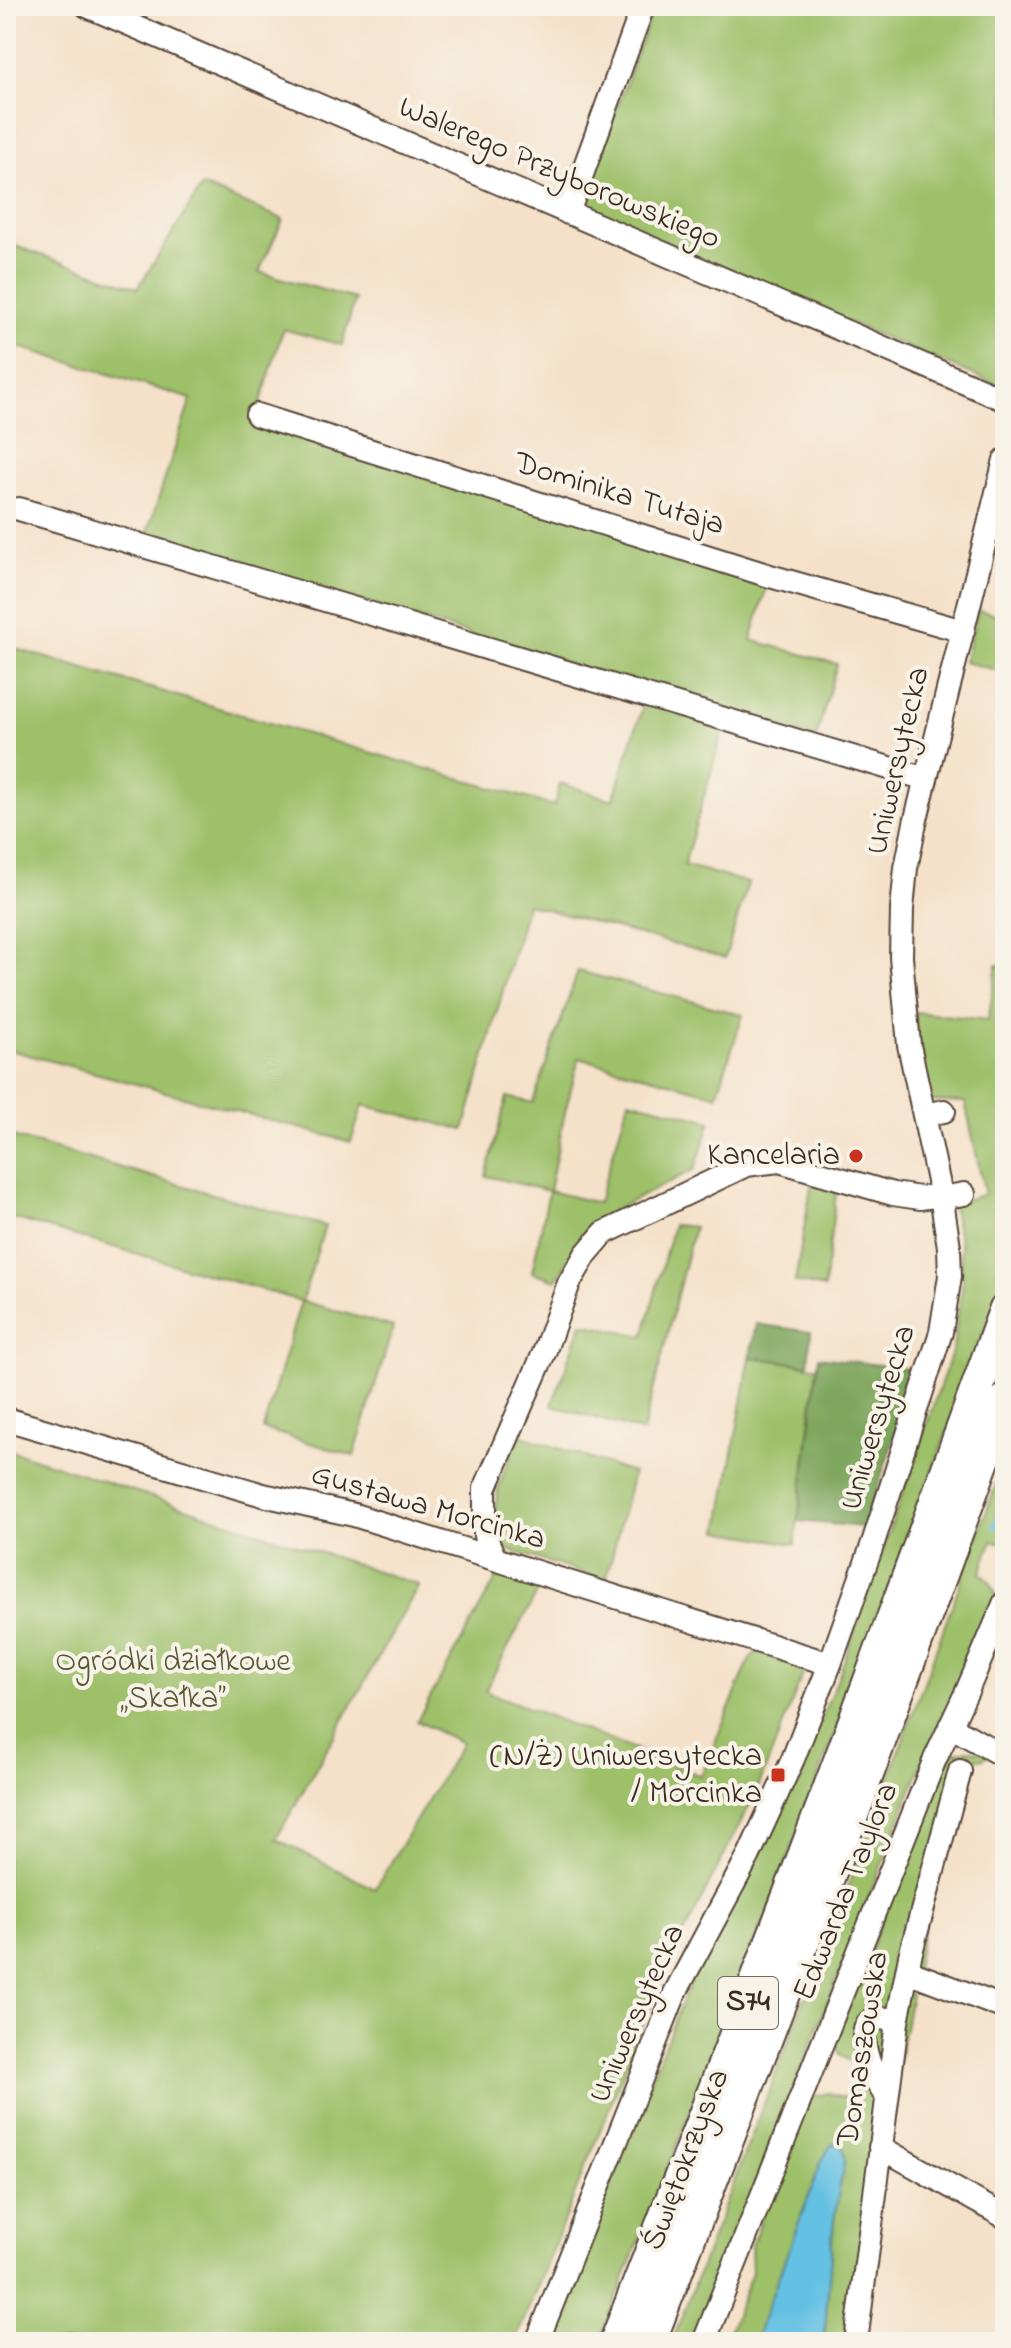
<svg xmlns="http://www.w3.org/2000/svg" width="1011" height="2348" font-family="'Indie Flower',sans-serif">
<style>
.green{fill:#9dc069;stroke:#6c7544;stroke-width:2}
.forest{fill:#7ea65d;stroke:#5c683e;stroke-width:2}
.water{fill:#65c1e3;stroke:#507680;stroke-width:2}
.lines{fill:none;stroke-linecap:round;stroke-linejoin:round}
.stream{stroke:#65c1e3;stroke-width:6}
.minor-casing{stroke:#574538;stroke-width:26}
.highway-casing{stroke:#574538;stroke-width:36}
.minor{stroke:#fff;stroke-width:22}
.highway{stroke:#fff;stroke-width:32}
.poi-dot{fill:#c8321e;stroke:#f7f3e8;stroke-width:3}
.labels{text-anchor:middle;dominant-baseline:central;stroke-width:8;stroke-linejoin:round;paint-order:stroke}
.shield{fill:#f7f3e8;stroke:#73665b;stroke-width:2}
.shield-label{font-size:30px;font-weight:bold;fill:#3b2a1e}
.street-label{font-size:32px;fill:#3b2a1e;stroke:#f7f3e8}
.poi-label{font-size:32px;fill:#3b2a1e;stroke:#f7f3e8;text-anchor:end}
.park-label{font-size:32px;fill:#585734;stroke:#f7f3e8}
</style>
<rect width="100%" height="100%" fill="#f7f3e8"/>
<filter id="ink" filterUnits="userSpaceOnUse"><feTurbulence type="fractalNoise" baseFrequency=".0125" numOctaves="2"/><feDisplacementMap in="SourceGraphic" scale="16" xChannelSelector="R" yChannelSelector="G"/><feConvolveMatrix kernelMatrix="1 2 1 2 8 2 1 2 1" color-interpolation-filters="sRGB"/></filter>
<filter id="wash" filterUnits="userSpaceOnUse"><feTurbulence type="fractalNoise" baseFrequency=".006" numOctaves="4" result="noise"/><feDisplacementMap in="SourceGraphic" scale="32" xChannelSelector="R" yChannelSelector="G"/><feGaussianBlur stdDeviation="1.8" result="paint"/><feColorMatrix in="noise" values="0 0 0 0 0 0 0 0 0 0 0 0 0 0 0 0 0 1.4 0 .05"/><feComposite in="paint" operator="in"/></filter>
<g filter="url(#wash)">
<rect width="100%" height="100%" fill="#f5e1c9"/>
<path class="green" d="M654,6H1005V388L580,210Z
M202,186L283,219L259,272L355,299L342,345L283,329L257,415L770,576L751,640L837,664L816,738L146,537L191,399L6,343V243L138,288Z
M978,610L1005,617V672L964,662Z
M6,646L554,806L560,783L613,800L644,702L724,727L684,865L748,883L725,958L527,904L464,1130L363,1105L351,1142L6,1049Z
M997,965L1005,966V1272L961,1395L742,1981L599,2342H546L683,1999L801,1766L838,1678L953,1349L963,1281L960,1242L952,1204L985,1194L965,1102L929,1101L914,1012L988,1020Z
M578,971L743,1015L717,1095L579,1058L565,1112L549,1191L598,1203L629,1100L711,1121L695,1169L618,1208L588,1227L556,1280L532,1272L549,1191L486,1176L507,1097L533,1103Z
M6,1135L325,1226L302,1301L393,1327L354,1456L263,1429L301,1301L6,1216Z
M812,1181L837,1187L824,1288L795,1282Z
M673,1225L694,1227L643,1432L552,1405L582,1323L644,1336Z
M750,1357L817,1367L795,1544L719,1531Z
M519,1435L633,1473L606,1580L499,1547C488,1499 502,1478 519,1435Z
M6,1449L419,1585L276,1839L375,1889L462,1743L417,1721L500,1572L539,1589L485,1691L701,1776L749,1661L757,1651L806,1666L758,1788L662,1977L515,2342H6Z
M1005,1460V1543L992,1541L981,1573C991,1581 997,1590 996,1603L917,1775L694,2342H672L879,1806Z
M968,1750L980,1751L988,1756C976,1764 968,1753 953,1767L847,2342H735L727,2336L752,2272L751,2246L806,2108L813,2097L828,2093L847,2098L860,2066L841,2056L834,2040L946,1761L954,1753Z"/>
<path class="forest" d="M756,1324L811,1332L808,1365L750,1357Z
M819,1357L917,1370L864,1527L798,1521Z"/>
<path class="water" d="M838,2143L844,2150L845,2159L834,2219L824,2342H768L759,2337L758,2332L822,2160L831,2145Z"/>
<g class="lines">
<path class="stream" d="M995,1526L1005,1501"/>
</g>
</g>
<g filter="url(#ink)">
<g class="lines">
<g class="minor-casing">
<path id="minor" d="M87,6L1005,400
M568,213L643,6
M257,415L770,576L963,631
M19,509L926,779
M924,1115L944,1111
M941,1198L964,1194
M6,1419L263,1495L354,1515L830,1664
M495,1559L485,1536V1489L544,1353L569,1283L586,1254L604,1233L746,1165L779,1161L893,1194L920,1198L941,1195
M950,1726L1005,1757
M907,1971L1005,2008
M886,2096C870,2075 841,2001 897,2022
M880,2147L1005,2217
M537,2342L675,1993L749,1855L793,1759L830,1664L873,1543L941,1332L950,1276L949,1247L941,1195L909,1045L901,957L902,909L906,868L915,823L1005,460
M704,2342L935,1759L967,1691L1005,1602
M856,2342L897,2022L910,1956L960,1771"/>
</g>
<g class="highway-casing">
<path id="highway" d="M616,2342C751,2000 881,1657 1005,1311
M649,2342L855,1807L1005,1401"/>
</g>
<use href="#minor" class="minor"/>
<use href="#highway" class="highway"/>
</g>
</g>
<g class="poi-dot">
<circle cx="856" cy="1156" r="8"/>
<rect x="770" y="1767" width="16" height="16" rx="4"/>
</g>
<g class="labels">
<rect class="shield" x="718" y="1977" width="60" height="52" rx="6"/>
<g class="shield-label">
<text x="748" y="2003">S74</text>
</g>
<g class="street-label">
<text transform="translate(559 174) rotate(23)">Walerego Przyborowskiego</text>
<text transform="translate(619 495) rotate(17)">Dominika Tutaja</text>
<text transform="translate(899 761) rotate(-77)">Uniwersytecka</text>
<text transform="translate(879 1418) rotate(-73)">Uniwersytecka</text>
<text transform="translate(428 1508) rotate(16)">Gustawa Morcinka</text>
<text transform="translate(847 1892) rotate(-68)">Edwarda Taylora</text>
<text transform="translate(638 2014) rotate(-66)">Uniwersytecka</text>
<text transform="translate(864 2049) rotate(-81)">Domaszowska</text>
<text transform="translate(687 2160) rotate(-69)">Świętokrzyska</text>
</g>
<g class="poi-label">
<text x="840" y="1156">Kancelaria</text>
<text x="762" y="1757">(N/Ż) Uniwersytecka<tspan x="762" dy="37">/ Morcinka</tspan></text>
</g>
<g class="park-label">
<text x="173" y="1662">Ogródki działkowe<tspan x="173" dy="37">„Skałka”</tspan></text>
</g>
</g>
<rect width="1011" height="2348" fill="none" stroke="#f7f3e8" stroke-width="32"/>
</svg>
